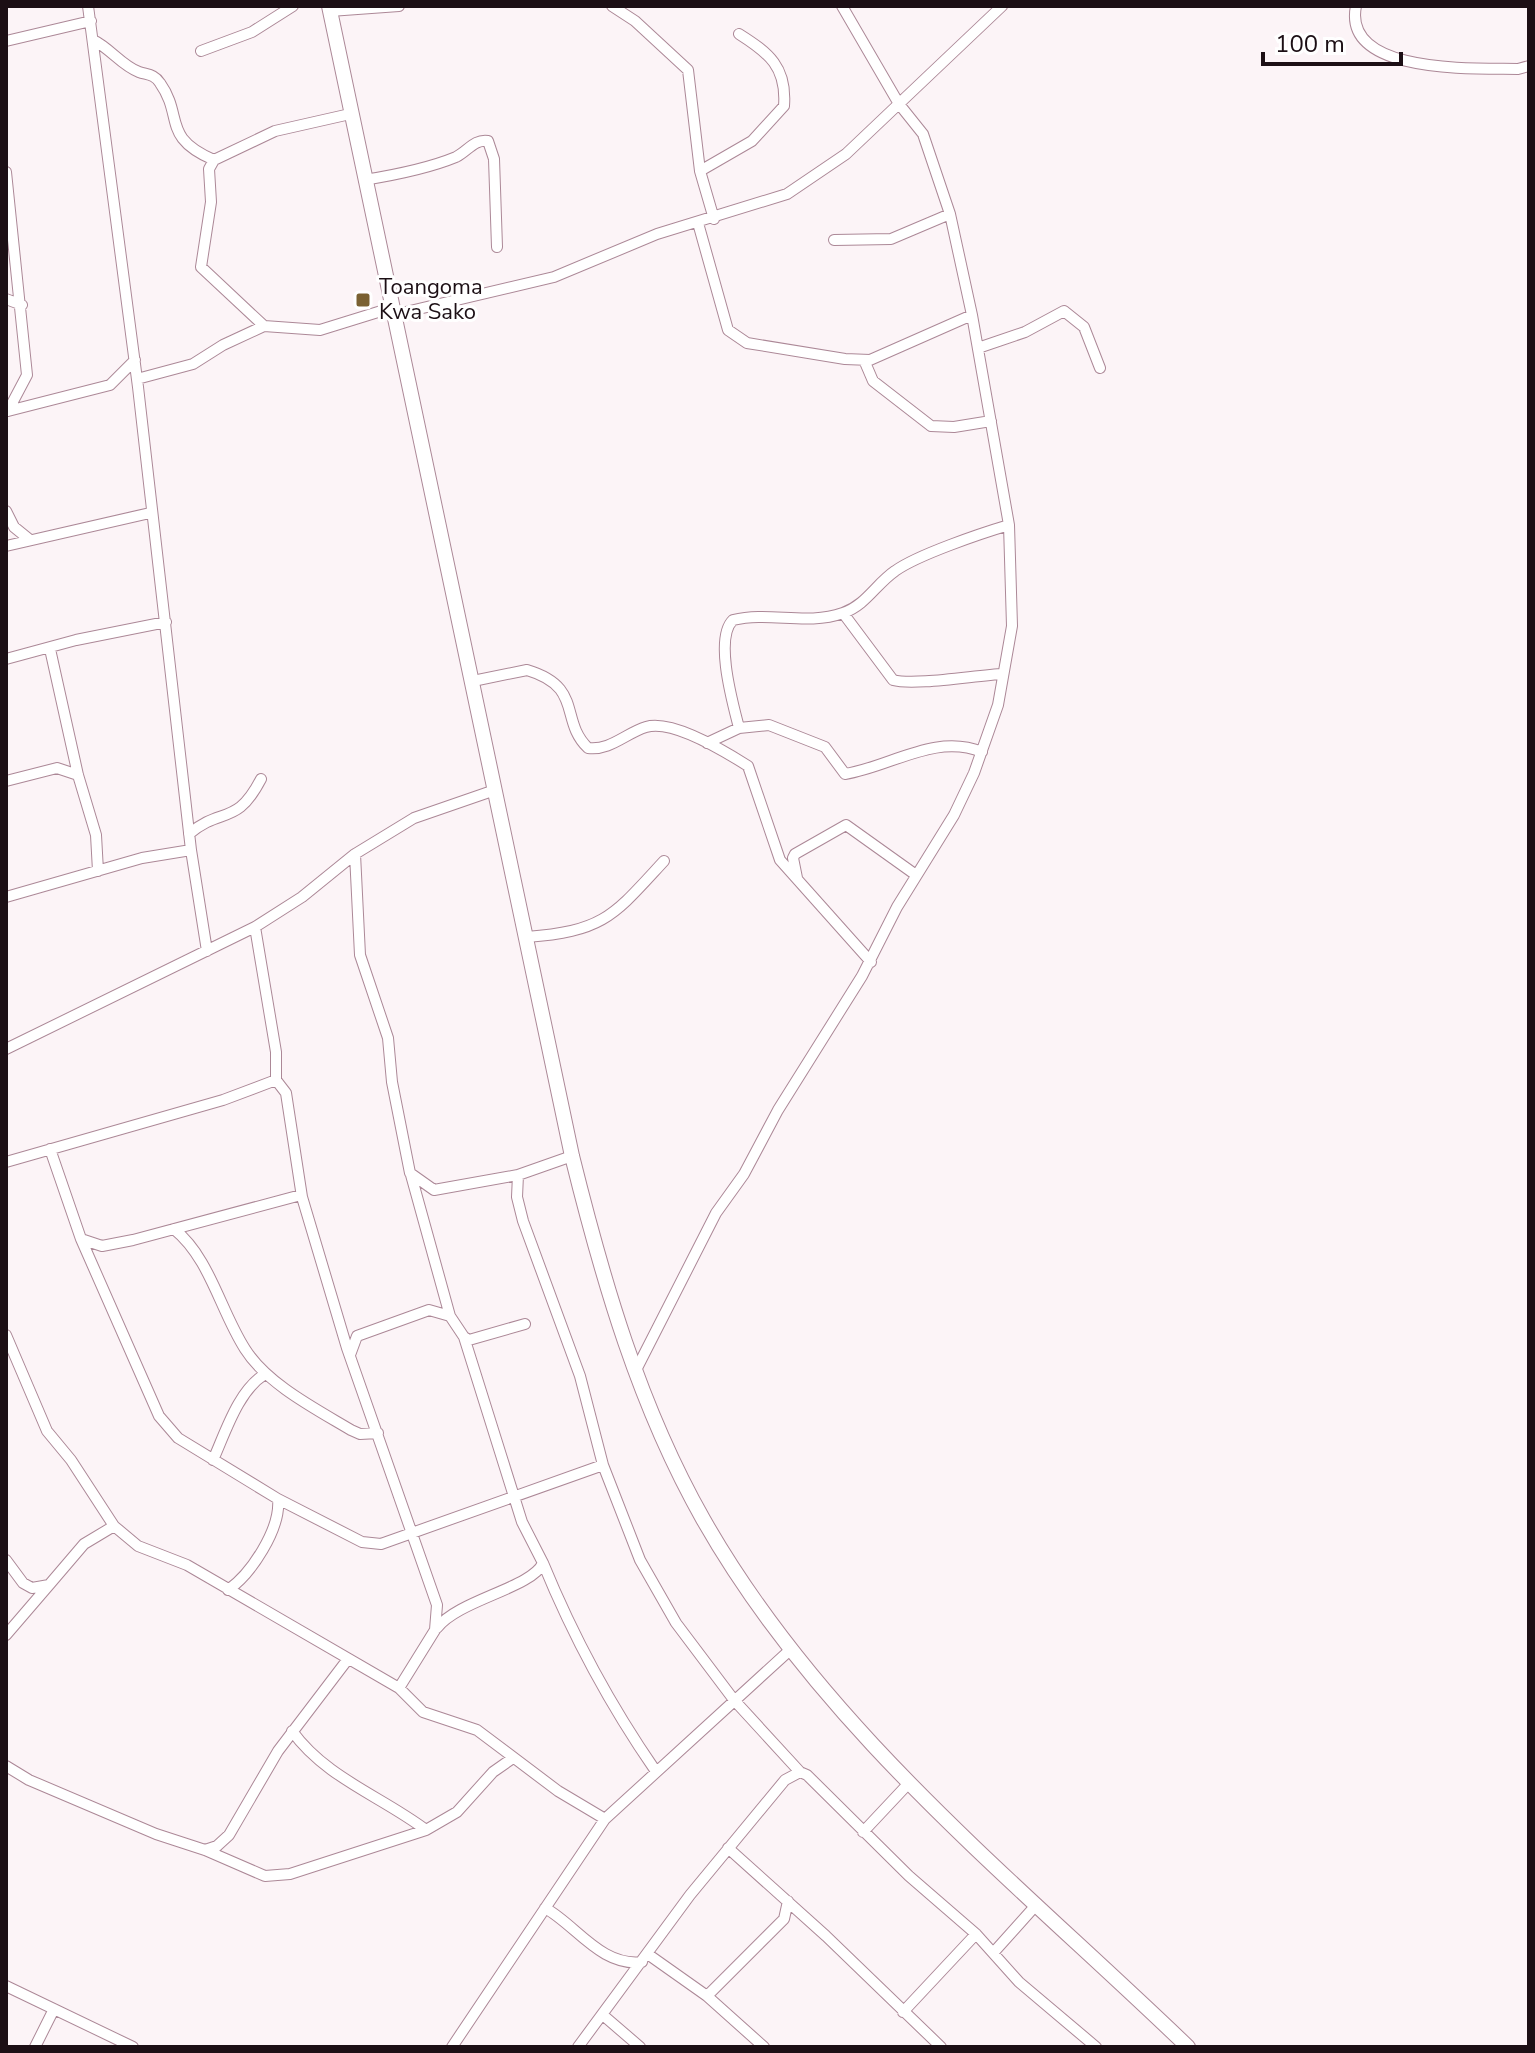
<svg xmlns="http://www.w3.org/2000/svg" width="1535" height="2053" font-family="'Nunito Sans',sans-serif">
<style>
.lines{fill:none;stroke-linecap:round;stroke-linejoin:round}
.street-casing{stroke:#ac8897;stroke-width:12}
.secondary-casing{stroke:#ac8897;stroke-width:16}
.street{stroke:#fff;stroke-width:10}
.secondary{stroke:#fff;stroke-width:14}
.poi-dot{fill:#7a6132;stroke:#fff;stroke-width:3}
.labels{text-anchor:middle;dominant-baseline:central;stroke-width:6;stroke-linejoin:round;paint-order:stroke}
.poi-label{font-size:22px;fill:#1c0f15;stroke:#fff;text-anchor:start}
</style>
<rect width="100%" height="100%" fill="#fcf4f7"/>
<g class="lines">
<g class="street-casing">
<path id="street" d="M88,6L138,387L191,850L207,951
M612,6L635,21L688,70L700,171L714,219
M1356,6C1342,75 1476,68 1518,69L1529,66
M330,11L399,6
M93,40C110,48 122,66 139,72C148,75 154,74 160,83C184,117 161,137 214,160L275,131L350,114
M6,41L91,21
M201,51L252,32L293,6
M214,160L209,169L211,202L201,267L264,326
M700,171L752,141L784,106C787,67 769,53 739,34
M6,172L27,375L8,411
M364,180C395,175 427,169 456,157C468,151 474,139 488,141L494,159L497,247
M698,223L728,330L747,343L845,359L870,360L972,315
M834,240L891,239L950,214
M6,299L22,305
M393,315L554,277L657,234L787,194L846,154L1002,6
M978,348L1025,332L1064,311L1084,327L1100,368
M864,360L873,381L931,426L954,427L991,421
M137,379L193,364L223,345L264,326L320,330L391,308
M8,411L110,385L135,360
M6,511L14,527L30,540
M6,546L150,513
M843,613L893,680C914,686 977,675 1003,674
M50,649L78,775L96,835L98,871
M6,659L76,640L166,622
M473,681L527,670C584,687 559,720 588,748C610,751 626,733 646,727C672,719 726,752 748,766L780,860L871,962
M739,728C733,704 714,638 733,620C770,611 806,626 843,613C866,605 876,584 895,571C917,555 982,533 1009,525
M707,743L739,728L769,725L825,747L845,774C890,767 935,733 982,752
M6,781L57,768L78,775
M189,834C222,806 236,827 261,779
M355,854L360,955L388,1038L392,1082L410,1173L434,1190L518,1175L572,1156
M797,878L793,858L795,854L846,825L916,875
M6,897L142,858L191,850
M527,937C605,931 614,915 664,861
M6,1049L255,927L302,897L355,854L414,818L495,790
M276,1080L286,1093L302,1197L347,1348L437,1605L435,1630L399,1688
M50,1149L81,1239L102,1246L133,1240L301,1195
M6,1162L223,1100L276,1080V1052L255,927
M411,1175L450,1316
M518,1175L517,1197L523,1221L580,1376L603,1465L640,1560L676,1623L734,1700L800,1772
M174,1229C210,1258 220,1310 245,1349C267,1384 316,1409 351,1430L360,1434L378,1433
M81,1239L159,1416L178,1438L278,1499C281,1529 251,1574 228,1590
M6,1335L47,1431L71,1460L114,1526
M350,1355L357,1336L429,1310L450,1316L464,1337L469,1340L525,1324
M635,1372L716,1213L744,1174L778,1110L862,976L897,907L954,815L974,773L998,705L1012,626L1009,525L972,315L950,214L923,134L899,104L842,6
M213,1460C226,1431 238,1391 265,1374
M278,1499L362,1542L381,1544L603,1465
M6,1560L23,1583L32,1588L49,1585L84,1544L114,1526L138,1546L187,1565L399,1688L423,1712L477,1730L558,1791L605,1819
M543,1563C573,1636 610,1705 655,1770
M437,1628C458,1600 532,1588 543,1563L522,1522L464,1337
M6,1635L49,1585
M292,1731C326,1778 381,1796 426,1830
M6,1766L29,1780L156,1834L205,1850L265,1876L290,1874L426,1830L457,1812L493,1772L513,1758
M863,1832L909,1783
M728,1848L826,1936L941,2047
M205,1850L217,1846L229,1835L278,1751L348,1659
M545,1908C576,1925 601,1967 642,1962
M994,1952L1037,1904
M649,1955L707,1996L764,2047
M6,1986L133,2047
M707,1996L784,1919L788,1901
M903,2012L976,1934
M604,2016L640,2047
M35,2047L54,2009
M452,2047L605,1819L790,1650
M578,2047L690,1895L785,1780L800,1772L807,1775L909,1876L976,1934L1019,1982L1096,2047"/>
</g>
<g class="secondary-casing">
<path id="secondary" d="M329,6L572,1156C603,1281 639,1406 703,1519C822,1729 1017,1882 1188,2047"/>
</g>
<use href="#street" class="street"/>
<use href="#secondary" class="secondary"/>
</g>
<rect class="poi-dot" x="355" y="292" width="16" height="16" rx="4"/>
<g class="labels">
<g class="poi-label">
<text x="379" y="287">Toangoma<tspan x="379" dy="25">Kwa Sako</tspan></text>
</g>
</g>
<rect width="1535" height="2053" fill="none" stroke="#1c0f15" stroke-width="16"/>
<path d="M1263 52v12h138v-12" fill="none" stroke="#1c0f15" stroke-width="4"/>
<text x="1275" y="52" font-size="24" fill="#1c0f15" stroke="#ffffff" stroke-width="6" paint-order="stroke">100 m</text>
</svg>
